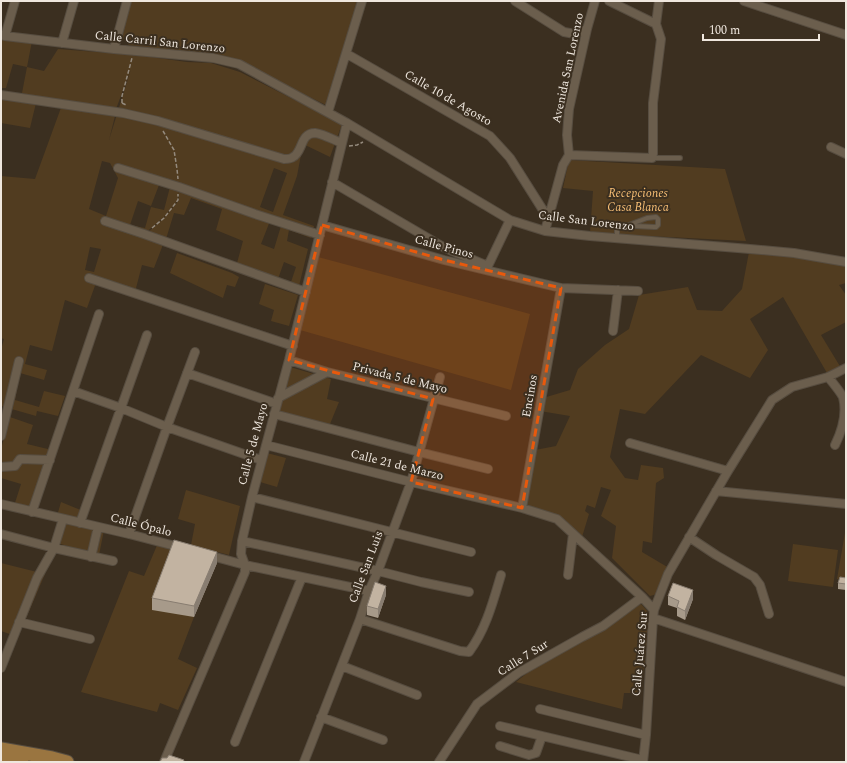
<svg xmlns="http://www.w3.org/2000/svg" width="847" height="763" font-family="Spectral,serif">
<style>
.green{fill:#513c20;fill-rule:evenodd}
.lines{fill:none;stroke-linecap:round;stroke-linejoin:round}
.lane-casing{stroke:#574d40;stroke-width:6}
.street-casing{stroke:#574d40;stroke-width:10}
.primary-casing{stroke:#574d40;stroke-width:15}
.path{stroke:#948a7d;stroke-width:1.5;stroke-dasharray:4 2;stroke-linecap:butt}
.lane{stroke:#6b5e4d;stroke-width:4}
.street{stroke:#6b5e4d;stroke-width:8}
.primary{stroke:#9a7540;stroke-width:13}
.wall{fill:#a79a8a}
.shaded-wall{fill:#887d71}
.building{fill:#c2b3a1;stroke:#887d71}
.marked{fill:#e8590c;fill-opacity:0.2;stroke:#e8590c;stroke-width:3;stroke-dasharray:8 5;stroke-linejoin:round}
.labels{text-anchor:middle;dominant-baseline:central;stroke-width:4;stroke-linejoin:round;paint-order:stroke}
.street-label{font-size:12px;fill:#efe7de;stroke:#3b2f20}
.park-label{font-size:12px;font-style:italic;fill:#f8bf75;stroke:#3b2f20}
</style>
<rect width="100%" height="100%" fill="#3b2f20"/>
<path class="green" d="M128,1H359L347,53L326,105L269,77L214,56L129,45L118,33Z
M1,34L32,41L27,67L44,71L58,49L136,55L187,62L211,63L240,72L342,124L330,157L303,144L297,176L283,215L314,226L311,238L289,230L287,241L308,249L299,286L291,282L296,267L284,262L278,279L237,263L243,241L216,230L222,209L191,198L184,215L174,213L166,239L147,233L164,218L179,200L178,191V200L163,218L144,234L164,242L154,268L142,265L135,292L97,280L87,308L65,300L52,351L30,345L25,364L47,370L44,380L20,373L15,400L39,407L44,391L65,396L58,416L37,411L36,416L1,406V350L4,339L1,338V176L35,179L62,105L116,112L109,140L131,69L116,109L63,103L22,93L27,67L13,64L6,88H1ZM102,161L110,163L118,178L106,216L89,209ZM274,168L287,173L273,212L260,207ZM159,185L170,187L164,210L151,207L145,228L130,225L138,201L151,206ZM270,221L281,226L274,249L261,244ZM90,247L101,249L94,272L85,270Z
M1,98L36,103L30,128L1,123Z
M569,160L725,169L746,241L590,233L593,191L563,188Z
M749,252L792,256L846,265V283L839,285L846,295V322L821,335L841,368L827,373L783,297L750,319L768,350L750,378L701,355L645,414L620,409L610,457L625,478L638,480L641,465L663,468L664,478L656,483L652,543L643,541L642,552L669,568L657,594L650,596L612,558L616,526L601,516L611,490L601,487L595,508L587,505L585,511L589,514L582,537L524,505L535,450L556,446L570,416L540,411L543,398L570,390L578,369L605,345L629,329L639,295L688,287L697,310L722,311L742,289Z
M177,253L232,273L239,277L235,287L227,285L223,298L170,273Z
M318,257L530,314L511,390L300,330Z
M265,284L298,295L289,326L271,321L274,310L259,304Z
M290,367L331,379L327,399L339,402L330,424L278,412Z
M10,417L33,425L27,444L52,450L32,510L14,506L21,484L1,478V449Z
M267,453L286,458L277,487L260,482Z
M186,490L240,506L229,555L191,545L195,524L178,519Z
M61,502L83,511L79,522L57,516Z
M64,520L104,530L99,555L57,543Z
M846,527V580L837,579Z
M158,543L176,547L194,617L176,664L178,659L197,668L178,710L160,703L157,712L81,692L129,571L144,576Z
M793,544L838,550L833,587L788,581Z
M1,563L45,574L18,637L1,631Z
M641,604L650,614V619L641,693H624L622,709L516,682L532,669L585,640Z"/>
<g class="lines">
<g class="lane-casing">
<path id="lane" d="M652,158H680
M598,224L654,227H656L658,225V219L656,217L647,218L629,225
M617,224V238"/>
</g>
<g class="street-casing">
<path id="street" d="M515,1L564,32L575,34L587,29
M744,1L846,35
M656,24L659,1
M1,35L5,36L114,49L213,58L239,64L347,123L510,220L545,231L590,236L750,249L794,253L846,262
M5,36L15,1
M62,43L74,1
M114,49L127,1
M347,54L490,136L510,158L548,218
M1,95L123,113L158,121L284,159C286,159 291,159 293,157C303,152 300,133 315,133C323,134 334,140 342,143
M328,112L362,1
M831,147L846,154
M569,155L652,158L653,154V103L661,39L656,24L609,1
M118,168L179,187L255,214L320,235
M332,182L445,248L488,266
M105,221L144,234L306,292
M322,225L444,260L561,288L638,291
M545,231L563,165L569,155L567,135L569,109L587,29L595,1
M486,270L510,220
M89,278L293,346
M613,331L618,290
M289,360L327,372L506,416
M187,373L277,404
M828,377C833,383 839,390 843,397C847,413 842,431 835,445
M73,391L121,408L167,427L261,460
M278,398L327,372
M274,414L419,452L488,469
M1,436L19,361
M630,443L728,471
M266,445L411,482L522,508L557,519L642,597L654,610
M1,467L15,466L20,459L50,460
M716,491L846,504
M252,497L471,552
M1,504L129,534L183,548
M522,508L561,288
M32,512L99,314
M80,523L147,335
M1,534L54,548L113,561
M129,534L167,427L195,352
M689,537L716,555L754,577L760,585L769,614
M242,541L378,571L421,582L469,592
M208,555L245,565L369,591
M91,557L98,527
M568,575L573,534
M653,618L846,682
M360,619L460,651L469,652C486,629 493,602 501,575
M19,622L90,639
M342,666L417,695
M1,668L37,578L54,548L63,519
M540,709L646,735
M321,717L383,740
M500,726L643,760
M235,742L302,577
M500,746L529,755L536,753L542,736
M164,762L245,572V565L241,554L242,541L252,497L289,360L347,123
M304,762L360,619L369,591L378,571L411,482L440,377
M439,762L477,704L518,673L582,637L603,626L618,615L642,597
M643,762L646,735L653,618L654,610L668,574L728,471L772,400L792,387L828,377L846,368"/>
</g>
<g class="primary-casing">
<path id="primary" d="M1,749L52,758L67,762
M1,759L22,762"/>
</g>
<path class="path" d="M122,103L126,105
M122,103V96L132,58
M163,131L174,150L177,169L178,179
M349,146L357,145L363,142
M152,228L164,218L178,200V194"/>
<use href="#lane" class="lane"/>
<use href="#street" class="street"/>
<use href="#primary" class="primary"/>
</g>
<path class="wall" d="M217,563L194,617L152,610V598Z
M846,578V590L838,589V583Z
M386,595L378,618L367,615V606Z
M668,596L693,599L685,620L677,616V608L668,605Z"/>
<path class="shaded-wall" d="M217,552V563L194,617V606Z
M386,586V595L378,618V609Z
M693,590V599L685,620V611Z"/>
<path class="building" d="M174,540L217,552L194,606L152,598Z
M840,577L846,578V584L838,583Z
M375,582L386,586L378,609L367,606Z
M673,583L693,590L685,611L677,607L679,601L668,596Z
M169,755L184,760L183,762H160L162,758H167Z"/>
<path class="marked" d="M322,225L444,260L561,288L522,508L411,482L433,399L289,360Z"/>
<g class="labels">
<g class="street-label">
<text transform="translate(160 42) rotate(6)">Calle Carril San Lorenzo</text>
<text transform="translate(568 68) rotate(-78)">Avenida San Lorenzo</text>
<text transform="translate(448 98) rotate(30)">Calle 10 de Agosto</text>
<text transform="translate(586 221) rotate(7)">Calle San Lorenzo</text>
<text transform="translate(444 247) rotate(15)">Calle Pinos</text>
<text transform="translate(400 378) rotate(14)">Privada 5 de Mayo</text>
<text transform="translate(530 396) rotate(-80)">Encinos</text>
<text transform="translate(253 444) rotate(-75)">Calle 5 de Mayo</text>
<text transform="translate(397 465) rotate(14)">Calle 21 de Marzo</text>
<text transform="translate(141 525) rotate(14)">Calle Ópalo</text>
<text transform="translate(366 567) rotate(-69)">Calle San Luis</text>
<text transform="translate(640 654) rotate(-85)">Calle Juárez Sur</text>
<text transform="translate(523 658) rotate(-32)">Calle 7 Sur</text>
</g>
<g class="park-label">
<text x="638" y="193">Recepciones<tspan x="638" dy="14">Casa Blanca</tspan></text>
</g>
</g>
<rect width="847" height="763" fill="none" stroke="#efe7de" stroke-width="4"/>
<path d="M703 34v6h116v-6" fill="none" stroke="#efe7de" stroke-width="2"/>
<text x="709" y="34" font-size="12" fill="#efe7de" stroke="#3b2f20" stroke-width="3" paint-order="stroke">100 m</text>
</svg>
